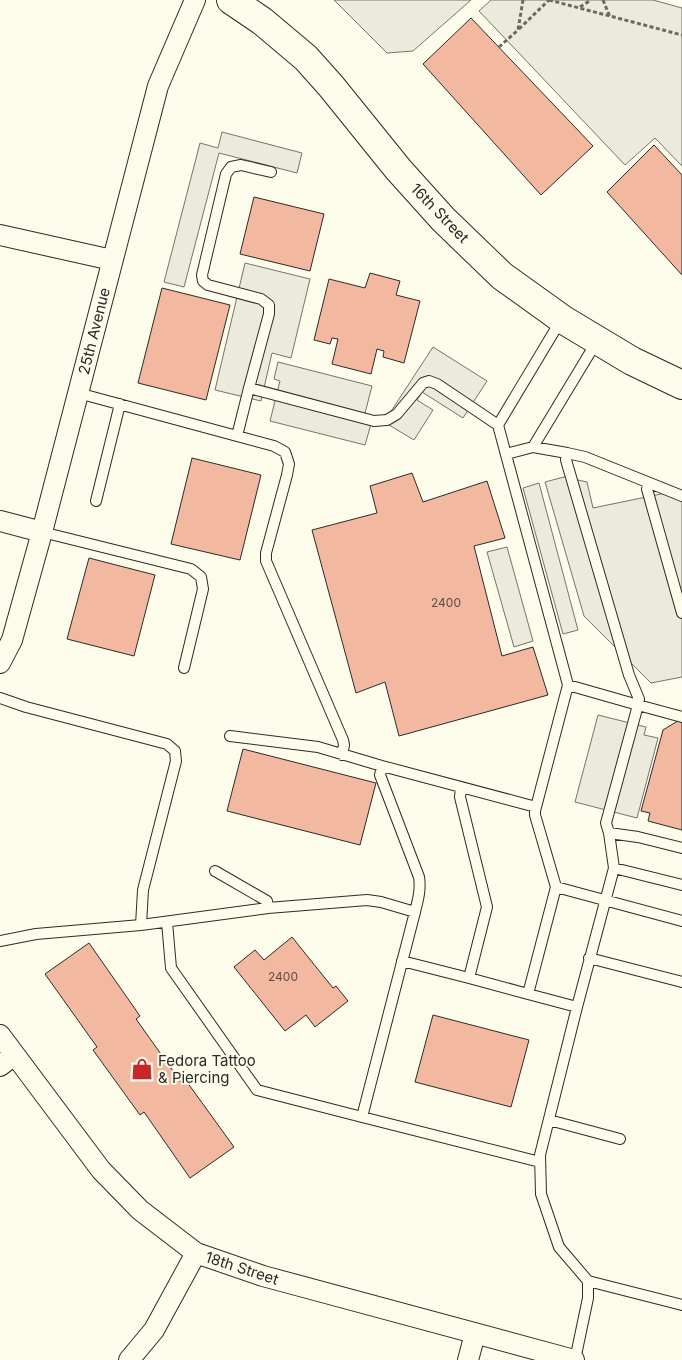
<svg xmlns="http://www.w3.org/2000/svg" width="682" height="1360" font-family="Inter,sans-serif">
<style>
.green{fill:#ecebdb;stroke:#74746e}
.parking{fill:#eceadb;stroke:#74746e}
.building{fill:#f2b8a0;stroke:#2b2b2b}
.lines{fill:none;stroke-linecap:round;stroke-linejoin:round}
.lane-casing{stroke:#2b2b2b;stroke-width:12}
.street-casing{stroke:#2b2b2b;stroke-width:22}
.secondary-casing{stroke:#2b2b2b;stroke-width:30}
.path{stroke:#6a6964;stroke-width:3;stroke-dasharray:4 2.5;stroke-linecap:butt}
.lane{stroke:#fdfbea;stroke-width:10}
.street{stroke:#fdfbea;stroke-width:20}
.secondary{stroke:#fdfbea;stroke-width:28}
.labels{text-anchor:middle;dominant-baseline:central;stroke-width:4;stroke-linejoin:round;paint-order:stroke}
.number-label{font-size:12px;fill:#5d4e48}
.street-label{font-size:15px;fill:#2b2b2b;stroke:#fdfbea}
.poi-label{font-size:15px;fill:#2b2b2b;stroke:#fdfbea;text-anchor:start}
</style>
<rect width="100%" height="100%" fill="#fdfbea"/>
<path class="green" d="M491,0H653L682,8V166L655,138L625,165L479,11Z"/>
<path class="parking" d="M334,0H471L413,51L387,53Z
M222,132L302,153L297,173L219,153L184,287L164,282L200,143L218,148Z
M245,263L310,279L291,358L272,353L261,401L215,390Z
M433,347L487,381L463,418L422,392L417,400L433,410L414,440L384,422Z
M278,362L372,386L363,421L371,424L365,445L270,421L280,381L274,379Z
M564,477L587,482L593,508L680,490L682,499V677L651,683L584,616L545,482Z
M539,483L578,630L563,634L523,488Z
M507,547L533,641L514,647L487,552Z
M598,715L646,727L644,735L658,738L637,818L575,802Z"/>
<path class="building" d="M471,18L593,146L541,195L423,64Z
M654,145L682,175V275L607,192Z
M254,197L324,214L310,271L240,254Z
M370,273L400,281L396,295L420,301L404,363L383,357L384,351L377,349L371,374L332,364L338,339L332,338L330,344L314,340L329,279L365,288Z
M162,288L230,305L206,400L138,383Z
M192,458L261,475L240,560L171,544Z
M412,473L423,502L487,481L505,538L474,546L502,656L533,647L548,695L399,736L385,682L356,693L312,530L377,513L370,486Z
M89,558L155,575L134,656L67,639Z
M681,719L682,720V830L648,821L650,813L641,811L663,730Z
M243,749L376,783L360,845L227,811Z
M292,937L333,988L336,986L348,1001L315,1027L306,1015L285,1031L234,967L255,950L264,960Z
M89,943L140,1016L136,1019L183,1085L187,1082L234,1147L190,1178L144,1112L140,1115L93,1050L97,1047L45,974Z
M433,1015L529,1040L511,1107L415,1082Z"/>
<g class="lines">
<g class="lane-casing">
<path id="lane" d="M249,388L269,314V305L261,299L208,285L203,281L202,275L226,174L231,167L241,165L271,172
M78,393L237,436L249,388L374,421L387,420L397,414L423,383L429,381L437,384L498,425L568,685L535,811V815L556,887L528,994L577,1007L540,1155L541,1194L559,1247L588,1281V1298L575,1360
M498,425L561,320
M237,436L274,446L285,452L289,464L287,475L266,553V561L343,740L344,745L342,755
M533,447L597,341
M567,453L585,457L682,496
M506,454L533,447L567,453L566,460L629,675L639,699L638,705L682,717
M649,483L647,489L682,613
M96,501L120,404
M42,532L191,569L201,577L203,589L184,668
M568,685L638,705L606,823L609,833L614,868L577,1007
M0,698L26,707L167,744L175,751L176,761L143,890L141,925
M230,736L318,747L382,766L380,775L419,877C421,889 418,900 415,912
M382,766L536,807
M461,787L460,797L487,907L469,978L528,994
M609,833L638,837L682,848
M614,868L682,885
M215,871L267,901L268,908
M556,887L682,921
M167,922L171,968L257,1090L362,1117
M0,941L36,934L141,925L268,908L367,900L381,902L415,912L362,1117L540,1162
M589,958L682,982
M402,961L469,978
M549,1120L620,1139
M588,1281L682,1305"/>
</g>
<g class="street-casing">
<path id="street" d="M0,235L112,260
M0,521L42,532
M0,663L12,640L42,532L158,86L195,0
M0,1035L101,1170L140,1210L196,1253L263,1276L574,1360
M0,1066L14,1055
M129,1360L154,1330L196,1253
M468,1360L475,1334"/>
</g>
<g class="secondary-casing">
<path id="secondary" d="M231,0L262,21L306,58L331,86L398,169L443,219L502,276L562,319L632,361L682,385"/>
</g>
<path class="path" d="M549,0L682,35
M603,0L610,17
M580,7L591,0
M519,29L549,0
M499,47L518,30L523,0"/>
<use href="#lane" class="lane"/>
<use href="#street" class="street"/>
<use href="#secondary" class="secondary"/>
</g>
<defs>
<g id="shop-bare" transform="scale(1.725)"><path d="M-5-2.5h2.3a2.7 3.5 0 0 1 5.4 0H5L5.5 6h-11ZM-1.5-2.5h3a1.5 2.3 0 0 0-3 0Z" fill="#c62828" stroke="#fdfbea" stroke-width="2.5" paint-order="stroke"/></g>
</defs>
<g fill-rule="evenodd">
<use href="#shop-bare" x="142" y="1069"/>
</g>
<g class="labels">
<g class="number-label">
<text x="446" y="602">2400</text>
<text x="283" y="976">2400</text>
</g>
<g class="street-label">
<text transform="translate(440 213) rotate(46)">16th Street</text>
<text transform="translate(94 331) rotate(-76)">25th Avenue</text>
<text transform="translate(242 1268) rotate(18)">18th Street</text>
</g>
<g class="poi-label">
<text x="158" y="1060">Fedora Tattoo<tspan x="158" dy="17">&amp; Piercing</tspan></text>
</g>
</g>
</svg>
